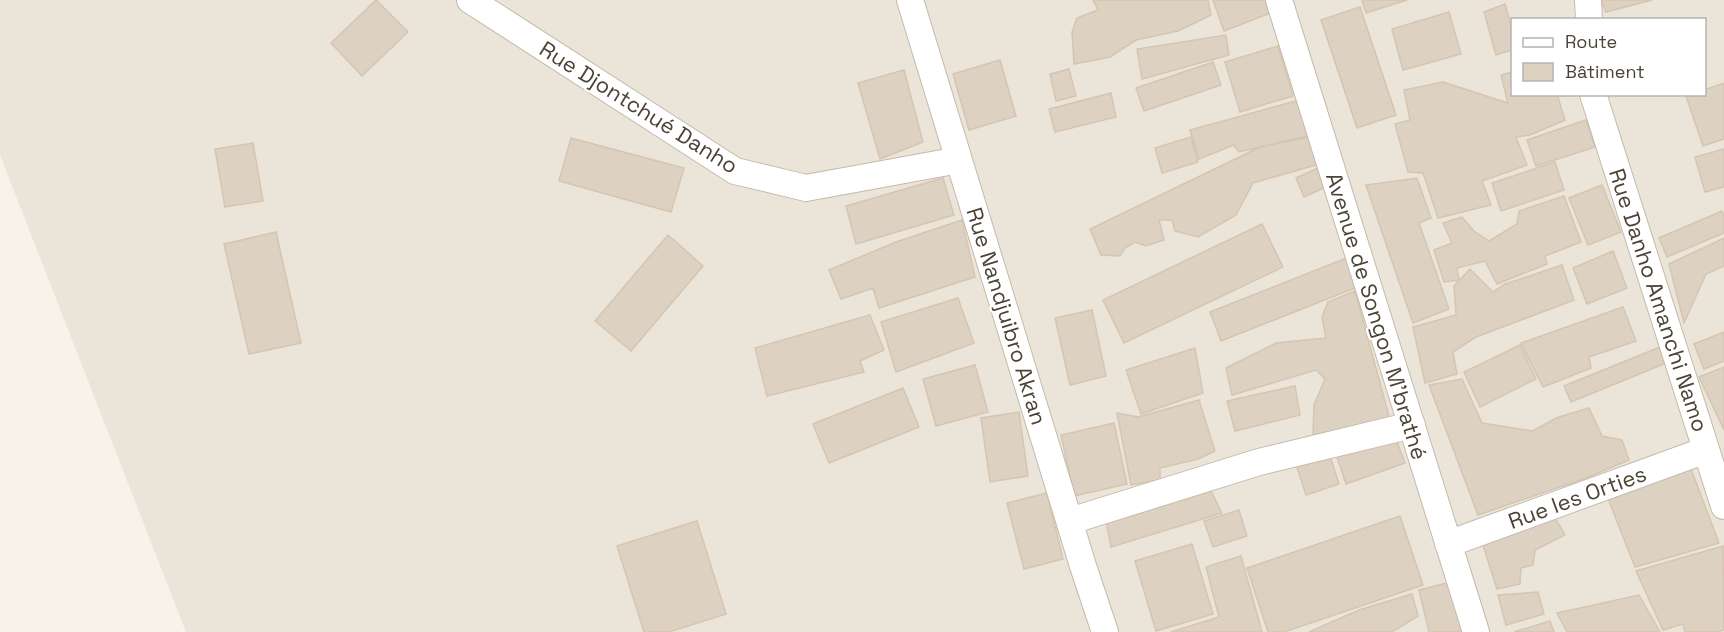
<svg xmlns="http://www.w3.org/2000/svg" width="1724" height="632" font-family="'Space Grotesk',sans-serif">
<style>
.residential{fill:#ebe4d8;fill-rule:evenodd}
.building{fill:#ddd1c1;stroke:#d6c5b0;stroke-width:1.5}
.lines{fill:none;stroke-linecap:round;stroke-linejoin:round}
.minor-casing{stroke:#c4baab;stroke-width:28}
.minor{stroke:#fff;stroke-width:26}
.labels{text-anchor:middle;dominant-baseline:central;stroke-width:4.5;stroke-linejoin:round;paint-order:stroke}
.street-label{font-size:22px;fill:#4c4337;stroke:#fff}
</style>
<rect width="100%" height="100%" fill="#f7f2ea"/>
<path class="residential" d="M0,0H1724V632H186L0,155ZM1512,20H1704V94H1512Z"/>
<path class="building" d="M376,0L408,32L362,76L331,43Z
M1093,0H1208L1211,15L1178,31L1136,40L1110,57L1074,64L1072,32L1077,18L1098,10Z
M1213,0H1275L1278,10L1224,31Z
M1362,0H1407L1366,13Z
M1601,0H1652L1606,12Z
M1505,4L1512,29V50L1496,55L1484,12Z
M1360,7L1396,115L1357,128L1321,20Z
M1449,12L1461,54L1403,70L1392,29Z
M1226,35L1229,55L1142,79L1137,49Z
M1278,46L1293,96L1240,112L1225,62Z
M1000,60L1016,116L969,130L953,74Z
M1213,62L1221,85L1144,111L1136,88Z
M1069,69L1076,96L1056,101L1050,74Z
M904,70L923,142L880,159L858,83Z
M1512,72V94H1557L1565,120L1530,135L1516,137L1527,165L1482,181L1491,205L1438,218L1423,173L1408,172L1395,124L1410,120L1404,90L1443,82L1508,103L1501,75Z
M1724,83V139L1703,146L1686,96L1704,94V90Z
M1111,93L1116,117L1055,132L1049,109Z
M1303,99L1311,135L1239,152L1234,145L1199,159L1190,130Z
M1586,120L1595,147L1536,166L1527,140Z
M1314,136L1323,163L1253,183L1236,215L1198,237L1175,231L1172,220H1159L1164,240L1146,246L1135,242L1125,248L1120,256L1101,255L1090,229L1260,147Z
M1191,137L1198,162L1162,173L1155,148Z
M571,138L684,168L671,212L559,181Z
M253,143L263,201L225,207L215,149Z
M1724,149V187L1705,192L1695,157Z
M1555,162L1564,190L1501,211L1492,183Z
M1320,167L1328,186L1304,197L1296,178Z
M943,178L954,215L856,244L846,206Z
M1417,178L1431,218L1419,223L1449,309L1413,323L1366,185Z
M1602,185L1621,232L1588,245L1569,198Z
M1564,196L1581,242L1545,256L1547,264L1497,284L1485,261L1457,268L1459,280L1444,282L1434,250L1452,243L1443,223L1462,217L1474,231L1489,241L1517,224L1519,211Z
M1722,211L1724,216V233L1667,257L1659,238Z
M962,220L975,277L879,308L873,288L841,299L829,270L896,242Z
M1262,224L1283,267L1124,343L1103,300Z
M276,232L301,343L249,354L224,244Z
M668,235L703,266L631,351L595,321Z
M1724,238V266L1706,274L1684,323L1669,264Z
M1613,251L1627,288L1587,304L1573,268Z
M1354,255L1365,284L1221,341L1210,312Z
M1562,265L1574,300L1476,337L1453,352L1457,374L1425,383L1413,327L1456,315L1454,286L1470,269L1493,292L1505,284Z
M1355,291L1390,420L1313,435L1314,405L1325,379L1316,370L1232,395L1226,368L1276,343L1326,338L1322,317L1328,302Z
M958,298L974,343L896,372L881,322Z
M1623,307L1636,341L1589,357L1591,368L1543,387L1521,343Z
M1092,310L1106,376L1070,385L1055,318Z
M870,315L884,350L860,361L864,372L767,396L755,348Z
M1724,332V361L1704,369L1694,344Z
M1520,345L1536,379L1480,407L1464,372Z
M1660,347L1666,363L1571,402L1564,386Z
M1195,348L1203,393L1141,414L1126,370Z
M975,365L988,412L936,426L923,379Z
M1724,367V430L1699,377Z
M1462,379L1482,423L1533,431L1556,418L1589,408L1602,436L1622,440L1629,460L1586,478L1478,515L1429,385Z
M1295,386L1300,415L1235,431L1227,401Z
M903,388L919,427L829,463L813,424Z
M1199,400L1215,451L1198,459L1160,468V480L1131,485L1117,413L1138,417Z
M1019,412L1028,476L990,482L981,418Z
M1114,423L1127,484L1074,496L1061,435Z
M1395,436L1405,463L1346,484L1337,457Z
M1329,453L1339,484L1306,495L1296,464Z
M1688,461L1719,543L1635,567L1605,491Z
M1207,483L1222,513L1111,547L1105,515Z
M1047,493L1063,559L1024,569L1007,503Z
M1239,510L1247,536L1213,547L1204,521Z
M1551,511L1565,535L1535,550L1533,565L1521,568L1520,584L1497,589L1481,539Z
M1400,516L1423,585L1284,632H1268L1247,568Z
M697,521L726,614L669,632H644L617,546Z
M1192,544L1213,614L1156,631L1135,561Z
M1723,546L1724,630L1718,632H1685L1683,624L1663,630L1636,571Z
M1241,556L1262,632H1171L1219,617L1206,567Z
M1451,582L1463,632H1429L1419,590Z
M1538,592L1544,614L1506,625L1498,595Z
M1412,594L1418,616L1392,632H1309L1359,610Z
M1639,595L1660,632H1567L1557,613Z
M1550,621L1554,632H1514Z"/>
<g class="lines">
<g class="minor-casing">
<path id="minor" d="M470,0L735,171L806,188L959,160
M910,0L1083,566L1105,632
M1279,0L1476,632
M1588,0L1589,20
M1593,94L1724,506
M1070,521L1259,462L1412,425
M1448,544L1706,450"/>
</g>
<use href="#minor" class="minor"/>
</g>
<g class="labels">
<g class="street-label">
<text transform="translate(639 107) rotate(32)">Rue Djontchué Danho</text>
<text transform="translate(1659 300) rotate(72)">Rue Danho Amanchi Namo</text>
<text transform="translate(1007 316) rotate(73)">Rue Nandjuibro Akran</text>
<text transform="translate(1377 316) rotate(73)">Avenue de Songon M'brathé</text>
<text transform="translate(1577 497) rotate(-20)">Rue les Orties</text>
</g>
</g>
<rect x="1511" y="18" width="195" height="78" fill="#ffffff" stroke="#b7b4af" stroke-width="1.5"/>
<rect x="1523" y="38" width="30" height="9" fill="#ffffff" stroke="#b7b4af" stroke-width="1.5"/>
<text x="1565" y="48" font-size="18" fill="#4c4337">Route</text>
<rect x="1523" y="63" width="30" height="18" fill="#ddd1c1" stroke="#b7b4af" stroke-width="1.5"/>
<text x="1565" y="78" font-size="18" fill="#4c4337">Bâtiment</text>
</svg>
